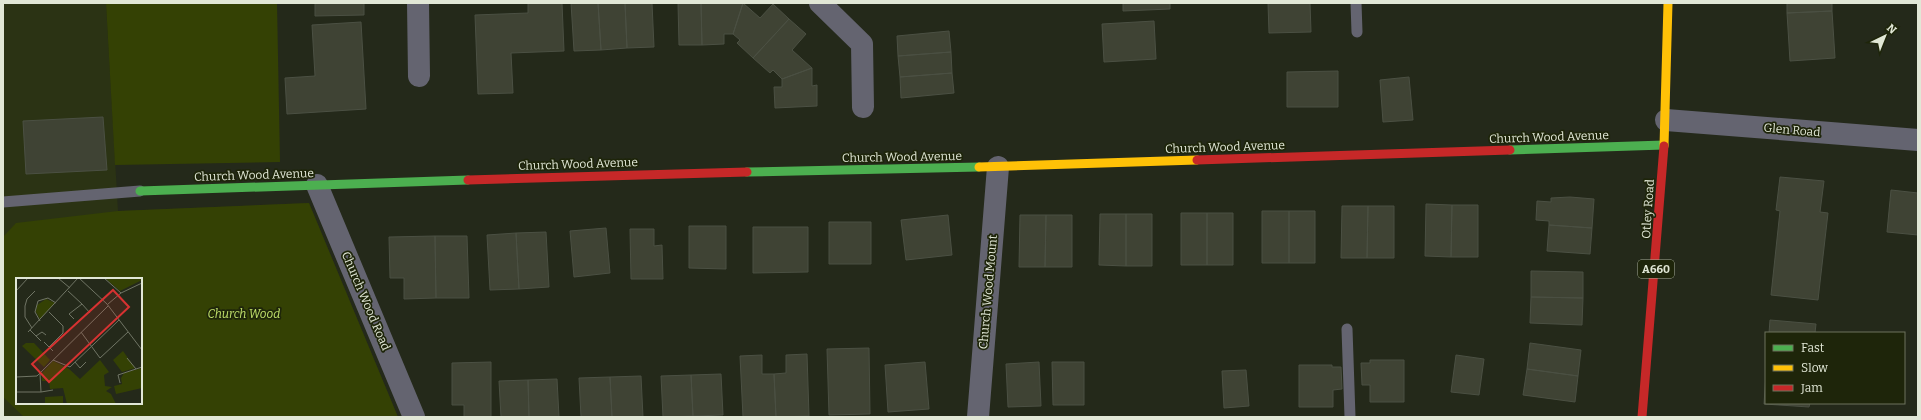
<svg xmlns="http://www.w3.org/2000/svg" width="1921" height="420" font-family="Bitter,serif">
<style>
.built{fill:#2b3314;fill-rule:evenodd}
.green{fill:#344104;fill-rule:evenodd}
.building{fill:#3f4334;stroke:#4b5043}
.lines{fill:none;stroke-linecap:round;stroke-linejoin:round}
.lane{stroke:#646470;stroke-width:11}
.street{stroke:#646470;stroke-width:22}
.fast{stroke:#4caf50;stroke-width:9}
.slow{stroke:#ffc107;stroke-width:9}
.jam{stroke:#c62828;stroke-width:9}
.labels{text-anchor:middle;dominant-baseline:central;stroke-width:3.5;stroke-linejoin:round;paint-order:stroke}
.shield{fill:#1e250a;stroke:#a6ad99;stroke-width:1}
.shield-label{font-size:11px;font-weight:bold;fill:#e1e7d6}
.street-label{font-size:12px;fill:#e1e7d6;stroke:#1e250a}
.park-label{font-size:12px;font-style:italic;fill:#c0e06a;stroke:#1e250a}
.inset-road{fill:none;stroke:#707565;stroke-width:1}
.view{fill:#d73231;fill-opacity:0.15;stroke:#d73231;stroke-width:2}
.inset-edge{fill:none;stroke:#e1e7d6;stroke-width:2}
</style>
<rect width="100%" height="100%" fill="#24291a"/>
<path class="built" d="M3,3H106L118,211L309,203L398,417H3ZM17,279H141V403H17Z"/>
<path class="green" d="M106,3H277L280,162L115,165Z
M309,203L398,417H22L23,416L3,397V237L16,223L118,211ZM17,279H141V403H17Z"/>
<path class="building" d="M315,3H364V15L315,16Z
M528,3H562L564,51L511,53L513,93L478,94L475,15L528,13Z
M571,3H598L601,50L574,51Z
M598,3H625L627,48L601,50Z
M625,3H652L654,47L627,48Z
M678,3H701L702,45H679Z
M701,3H743L733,34H724V44L702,45Z
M743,3L760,18L773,4L789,19L753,58L737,43L740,40L733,34Z
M1123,3H1170V9L1123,11Z
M1268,3H1310L1311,32L1269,33Z
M1787,3H1832V11L1787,13Z
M1832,11L1835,58L1790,61L1787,13Z
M789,19L806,34L792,50L812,68L782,79L773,70L770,73L753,58Z
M1154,21L1156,59L1104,62L1102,24Z
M361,22L366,109L287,114L285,78L315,76L312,25Z
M949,31L951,52L898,56L897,36Z
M951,52L952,73L900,77L898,56Z
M812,68V86L817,85V106L775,108L774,87H782V79Z
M1338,71V107H1287V72Z
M952,73L954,93L901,98L900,77Z
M1409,77L1413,120L1383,122L1380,80Z
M103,117L107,170L26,174L23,121Z
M1780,177L1824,181L1820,212L1828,213L1818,300L1771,295L1780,211L1776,210Z
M1891,190L1918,193V235L1887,232Z
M1570,197L1594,199L1592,228L1549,225V221L1536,220L1537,201L1551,202V198Z
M1426,204L1452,205L1451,257L1425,256Z
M1452,205H1478V257H1451Z
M1342,206H1368L1367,258H1341Z
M1368,206H1394V258H1367Z
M1262,211H1289V263H1262Z
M1289,211H1315V263H1289Z
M1181,213H1207V265H1181Z
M1207,213H1233V265H1207Z
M1100,214H1126V266L1099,265Z
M1126,214H1152V266H1126Z
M948,215L952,255L906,260L901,220Z
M1020,215H1046L1045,267H1019Z
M1046,215H1072V267H1045Z
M829,222H871V264H829Z
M1549,225L1592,228L1590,254L1547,251Z
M689,226H726V269L689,268Z
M753,227H808V272L753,273Z
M606,228L610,273L574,277L570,231Z
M630,229H654V246L662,245L663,279H631Z
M546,232L549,287L519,289L516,233Z
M516,233L519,289L490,290L487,235Z
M435,236L436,298L404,299V278H390L389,237Z
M435,236H467L469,298H436Z
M1531,271L1583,272V298L1531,297Z
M1531,297L1583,298L1582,325L1530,323Z
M1770,320L1816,324L1815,333H1769Z
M1530,343L1581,350L1578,376L1527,369Z
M869,348L870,414L829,415L827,349Z
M807,354L809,416L776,417L774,374L786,373V355Z
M762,355V374H774L776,417H743L740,356Z
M1456,355L1484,359L1479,395L1451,392Z
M1370,360H1404V402H1370V385H1362L1361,363H1370Z
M491,362V417H464V405H452V363Z
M925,362L929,409L888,412L885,365Z
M1039,362L1041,406L1008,407L1006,364Z
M1052,362H1084V405H1053Z
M1299,365H1332V367H1341L1342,389L1333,390V407H1299Z
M1527,369L1578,376L1575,402L1523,395Z
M1246,370L1249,406L1224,408L1222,371Z
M721,374L723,415L693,416L691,375Z
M1766,374V403H1810L1809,407L1764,404Z
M691,375L693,416L663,417L661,376Z
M641,376L643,417H612L610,377Z
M610,377L612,417H581L579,378Z
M557,379L559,417H529L528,380Z
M528,380L529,417H501L499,381Z"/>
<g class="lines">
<path class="lane" d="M1356,3L1357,32
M3,202L140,191
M1347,329L1350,417"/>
<path class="street" d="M418,3L419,76
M820,3L862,44L863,107
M1666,120L1918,140
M317,185L414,417
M978,417L998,167"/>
<path class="fast" d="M1510,150L1664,145
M747,172L979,167
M140,191L468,180"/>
<path class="slow" d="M1664,146L1668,3
M979,167L1197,160"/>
<path class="jam" d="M1197,160L1510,150
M468,180L747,172
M1642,417L1664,146"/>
</g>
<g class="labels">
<rect class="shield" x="1638" y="260" width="36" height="18" rx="3"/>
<g class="shield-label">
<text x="1656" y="269">A660</text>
</g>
<g class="street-label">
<text transform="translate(1792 130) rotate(5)">Glen Road</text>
<text transform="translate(1549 137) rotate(-2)">Church Wood Avenue</text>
<text transform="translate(1225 147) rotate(-2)">Church Wood Avenue</text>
<text transform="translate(902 157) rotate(-1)">Church Wood Avenue</text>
<text transform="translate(578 164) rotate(-2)">Church Wood Avenue</text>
<text transform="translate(254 175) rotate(-2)">Church Wood Avenue</text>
<text transform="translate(1648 209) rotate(-86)">Otley Road</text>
<text transform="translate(988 292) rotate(-85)">Church Wood Mount</text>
<text transform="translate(366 301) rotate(67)">Church Wood Road</text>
</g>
<g class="park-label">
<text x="244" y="314">Church Wood</text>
</g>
</g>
<g transform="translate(16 278)">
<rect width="126" height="126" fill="#24291a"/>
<path d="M89,0H126V2L104,13ZM30,21L39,25L24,41L20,34L21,27ZM10,65H18L34,82L28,89L6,68ZM107,73L119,90L106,94L97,82ZM84,82L93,94L88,97L89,108L96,109L90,113L95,116L100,126H51L47,110L34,111L33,103H26V95L37,83L52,90L64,101ZM126,90V110L100,116L98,108L106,106L105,100L108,95ZM47,118V126H29V119Z" fill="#344104"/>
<path class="inset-road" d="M42,0L54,10M63,0L91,26L126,72M88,0L105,15M0,13L12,0M52,13L66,26L53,36L58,41M66,26L74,35M92,26L105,15L126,5M33,34L47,48V55L33,69M24,43L19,34L22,23L32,20L40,25M16,50L9,39V28L11,21L19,13M14,52L25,63M12,54L62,0M65,54L84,80L112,54M20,58L26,54L30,57M28,64L37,73M111,80L120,91M37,82L54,89L103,42M59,84L64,90L70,84M0,99L21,98L92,28M104,105L102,97L126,89M0,114H25L24,96M25,114L37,112"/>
<path class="view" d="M97,12L113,29L33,104L16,86Z"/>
<rect width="126" height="126" class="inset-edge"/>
</g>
<rect width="1921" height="420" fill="none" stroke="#e1e7d6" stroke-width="8"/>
<rect x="1765" y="332" width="140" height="72" fill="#1e250a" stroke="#6c735c"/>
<rect x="1773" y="345" width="20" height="6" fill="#4caf50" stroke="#6c735c"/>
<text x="1801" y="352" font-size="12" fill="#e1e7d6">Fast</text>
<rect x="1773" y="365" width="20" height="6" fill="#ffc107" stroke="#6c735c"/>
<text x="1801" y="372" font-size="12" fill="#e1e7d6">Slow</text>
<rect x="1773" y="385" width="20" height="6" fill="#c62828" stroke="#6c735c"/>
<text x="1801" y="392" font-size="12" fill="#e1e7d6">Jam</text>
<g transform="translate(1885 36) rotate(43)" stroke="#1e250a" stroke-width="3" paint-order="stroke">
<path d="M0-3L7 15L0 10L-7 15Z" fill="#e1e7d6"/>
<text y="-6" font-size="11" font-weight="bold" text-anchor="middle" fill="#e1e7d6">N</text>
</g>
</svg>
